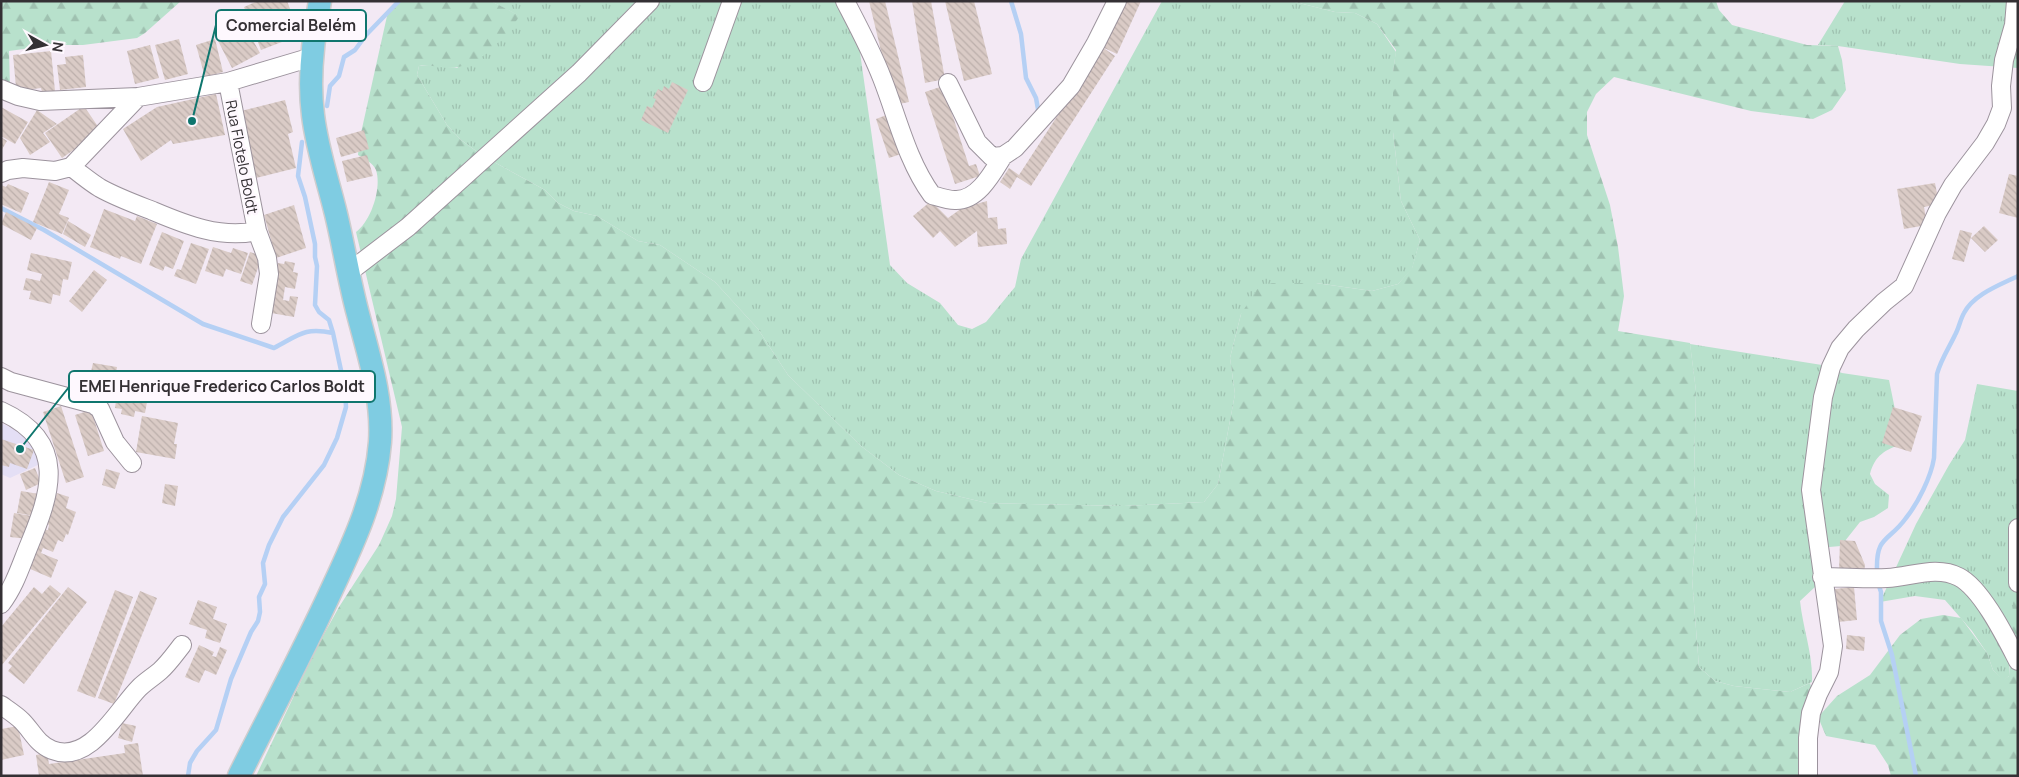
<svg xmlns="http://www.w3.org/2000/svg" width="2019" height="777" font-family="Manrope,sans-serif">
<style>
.education{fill:#e4dff5}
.grass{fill:url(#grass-tufts)}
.forest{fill:url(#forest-firs)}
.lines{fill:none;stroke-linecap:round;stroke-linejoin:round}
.stream{stroke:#b5d0f4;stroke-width:4.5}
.building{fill:url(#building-back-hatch)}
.minor-casing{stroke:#9c939d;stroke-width:20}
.major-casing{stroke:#cecdce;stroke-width:25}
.minor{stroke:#fff;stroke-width:18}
.major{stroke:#7fcce2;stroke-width:22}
.labels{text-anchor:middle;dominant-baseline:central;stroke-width:5;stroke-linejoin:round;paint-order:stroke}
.street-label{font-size:15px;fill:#343034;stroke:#fef8fe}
.leader{fill:none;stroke:#0f766e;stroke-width:2}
.callout-dot{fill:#0f766e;stroke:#fef8fe;stroke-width:2}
.callout{fill:#fef8fe;stroke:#0f766e;stroke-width:2}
.callout-label{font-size:16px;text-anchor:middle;font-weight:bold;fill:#343034}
</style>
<defs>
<pattern id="grass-tufts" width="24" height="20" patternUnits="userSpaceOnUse" patternTransform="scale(1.25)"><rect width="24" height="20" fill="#b8e1cc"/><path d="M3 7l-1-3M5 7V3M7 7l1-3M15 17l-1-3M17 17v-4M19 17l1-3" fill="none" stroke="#9fc1b0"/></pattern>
<pattern id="forest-firs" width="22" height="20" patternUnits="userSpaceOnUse" patternTransform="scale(1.25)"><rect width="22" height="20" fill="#b8e1cc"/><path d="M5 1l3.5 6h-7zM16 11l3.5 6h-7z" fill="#9fc1b0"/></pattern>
<pattern id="building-back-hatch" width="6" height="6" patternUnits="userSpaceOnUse" patternTransform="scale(1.25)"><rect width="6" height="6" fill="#dacbc6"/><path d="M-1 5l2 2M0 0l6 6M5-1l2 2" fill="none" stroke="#bcafab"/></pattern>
</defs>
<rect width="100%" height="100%" fill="#f3e9f4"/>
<path class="education" d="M1,423L23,434L34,443L42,463L10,478L1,474Z"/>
<path class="grass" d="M491,1H850L857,31L890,265L907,283L940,303L958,325L972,329L986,322L1015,287L1021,259L1162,1H1291L1335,12L1355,13L1377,24L1396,52L1393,72V132L1401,201L1420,240L1412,269L1398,284L1372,291L1316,283L1241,314L1230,358L1235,394L1218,484L1204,502L1124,506L987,503L936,491L899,475L861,446L788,375L758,329L715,282L660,245L638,241L597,216L574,211L558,203L545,190L483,156L461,140L447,125L417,75L419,66L429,65L457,68L519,16Z
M1845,1H2018V68L1960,64L1838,46L1818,45Z
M1690,344L1822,365L1842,373L1889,380L1902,444C1885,450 1875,455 1870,474L1875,484L1889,495L1888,508L1874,517L1860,522L1841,546L1829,547L1819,557L1815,587L1800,601C1803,629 1813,654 1812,682L1790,692L1734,686L1715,681L1699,667L1692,578L1697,521L1694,475L1696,391Z
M1977,384L2018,391V577L2009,654V676L2003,681L1993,670L1987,653L1972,631L1945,600L1915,596L1880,602L1916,524L1949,465L1965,440Z"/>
<path class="forest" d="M1,1H181L145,33L137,38L83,45H53L9,51L10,86L1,82Z
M396,1H491L520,16C503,37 486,62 458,67C446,70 432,64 419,66L417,75L447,125L461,140L483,156L545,190L558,203L574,211L597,216L638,241L660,245L715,282L758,329L788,375L861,446L899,475L936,491L987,503L1124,506L1204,502L1218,484L1235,394L1230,358L1241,314L1257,289L1272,283H1316L1372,291L1398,284L1412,268L1420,240L1401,201L1393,132V72L1396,50L1377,24L1355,13L1335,12L1291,1H1716L1719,10L1732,25L1807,45L1838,46L1842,60L1846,90L1832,110L1813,119L1751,111L1614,77L1596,94L1587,112V135L1610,205L1618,247L1624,296L1618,331L1690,343L1696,391L1694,475L1697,521L1692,578L1699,667L1715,681L1734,686L1790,692L1810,683L1819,716L1837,696L1870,675L1900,635L1921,619L1943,615L1961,618L1987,653L1993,670L2003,680L2009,676L2014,583L2018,577V776H1891L1888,765L1875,745L1826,736L1818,717L1808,776H256L318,645L339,607L379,545L392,516L396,499L402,427L356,232C371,221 382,188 376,170C373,163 365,159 358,155L359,142L387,16Z"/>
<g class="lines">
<path class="stream" d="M1011,1L1021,34L1026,78L1036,98L1038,109L1037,115
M327,106L330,86L339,76L344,57L355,50L366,35L399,1
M1,208L44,230L203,324L274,348C299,335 304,327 333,333
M1877,570C1876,535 1889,542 1906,518C1918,503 1931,477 1934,458L1937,374C1941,359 1949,348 1955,335C1959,328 1960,320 1964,313C1974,294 2000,285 2018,276
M1878,583L1881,592V621L1892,655L1916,776
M188,776L190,763L197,751L216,730L231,679L251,632L258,621L260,612L259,597L265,584L263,563L269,545L283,517L324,465L337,438L346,407L345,389L333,333L329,320L319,312L315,305L317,266L315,257V244L305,197L298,176L302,142"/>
</g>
<path class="building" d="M258,1H287L300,35L261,50L244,7Z
M869,1H885L909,102L894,105Z
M912,1H931L945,79L925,83Z
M945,1H974L992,74L964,81Z
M1123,1H1141L1117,54L1102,47Z
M233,29L239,40L250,35L260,53L232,68L216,37Z
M179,39L188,74L165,80L155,45Z
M215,39L223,72L205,77L196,45Z
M150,45L159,78L135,84L127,51Z
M1102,47L1115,56L1031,186L1017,177L1010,189L1000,182L1009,168L1019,175Z
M51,51L55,91L42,92L41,88L25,90L24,87H16L13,55Z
M83,55L86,87L60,90L57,65L66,64L65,57Z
M672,82L688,90L668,133L641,120L647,106L652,108L656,99L653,98L658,89L662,91L664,86L669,89Z
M943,86L969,166L976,164L980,176L955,184L925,92Z
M216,94L225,135L173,144L171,140L141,161L123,129L157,107Z
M285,100L293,132L288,134L296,168L256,178L241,111Z
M84,106L101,131L62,158L45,133Z
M1,107L28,122L15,144L1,136Z
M37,110L57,124L43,133L50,142L30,155L20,138Z
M889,114L901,154L889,158L876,119Z
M364,130L369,149L341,157L336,138Z
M1,137L7,141L1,151Z
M367,155L373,176L347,182L342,161Z
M2009,174L2018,176V218L1999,213Z
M49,182L69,190L59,214L69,218L62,234L33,222Z
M1935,183L1939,204L1924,207L1927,225L1904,229L1897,189Z
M8,184L29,193L21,213L1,204V185L6,187Z
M931,201L948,218L962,208L987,201L988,218L997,217L998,229L1006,228L1007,244L978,247L977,231L955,247L940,231L933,238L913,216Z
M294,205L306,248L276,258L264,215Z
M104,209L135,221L137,216L157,224L141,264L121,256L120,259L90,247Z
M6,212L37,228L31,240L1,224Z
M68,221L91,235L85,247L63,234Z
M1984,226L1998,240L1985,252L1971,238Z
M1960,230L1972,233L1964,262L1952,259Z
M162,232L184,241L173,269L165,266L163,271L149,265Z
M191,243L209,249L196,284L174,276L177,269L181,270Z
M213,247L231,253L233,248L248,253L241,274L226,269L223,277L205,271Z
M250,252L262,256L252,285L240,281Z
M31,253L72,262L68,280L63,279L60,296L53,294L51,304L29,299L31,291L23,290L26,278L40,281L42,274L27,270Z
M285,261L295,263L293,272L298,273L295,289L285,287L283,300L289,301L290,296L298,297L294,317L271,313L278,263L284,264Z
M94,270L107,280L82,312L69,301Z
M93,363L117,367L115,380L90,376Z
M118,386L149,391L145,413L135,411L134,417L121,414L122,409L115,408Z
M61,406L84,477L66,483L43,412Z
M1893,407L1922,416L1911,452L1882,443Z
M91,410L104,451L88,456L75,415Z
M142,416L178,423L174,444H177L175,459L136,452Z
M1,439L34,450L27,469L10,463L9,467L1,465Z
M35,468L41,483L26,490L20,474Z
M106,469L120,473L115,489L102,485Z
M165,484L178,486L175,506L162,503Z
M21,491L39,494L35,516L17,513Z
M57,493L69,497L66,508L76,512L68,535L66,534L63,542L58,540L53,552L43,548L41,553L58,560L51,578L28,568L43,529L48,530L49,525L46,523Z
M14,513L32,516L28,539L10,537Z
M1840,540L1855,541L1865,565L1864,572L1839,571Z
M50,585L61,594L1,666V627L34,587L42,594Z
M68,587L87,602L24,684L8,671L12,666L8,663Z
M1854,587L1857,620L1838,622L1835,589Z
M115,590L133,597L95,698L77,691Z
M140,591L157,598L114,704L98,698Z
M198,600L217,607L213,619L227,624L220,643L205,638L207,630L189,624Z
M1847,635L1865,637L1864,651L1846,649Z
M199,645L214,652L212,656L216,657L220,647L227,650L216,675L205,670L199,683L185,677Z
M122,723L136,726L132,742L118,738Z
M18,726L24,755L1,760V729Z
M138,743L143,776H39L36,755L47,753L49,764L125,753L124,745Z"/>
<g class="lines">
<g class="minor-casing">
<path id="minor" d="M845,1C858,26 872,52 882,78C897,116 907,161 932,195C939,197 947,200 955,200C978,201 993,172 1003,156
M228,82L257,231L267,258L269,274L261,324
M703,82L732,1
M948,83L977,142L992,157L1003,156L1015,148L1071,86L1096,43L1117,1
M1,89L18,96L40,101L138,97L228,82L312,57
M71,167C81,174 90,182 100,188C116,197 135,204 153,211C186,225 221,239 257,231
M1,173L8,170L23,168L55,171L71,167L138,97
M349,272L408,227L579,73L650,1
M1,377L11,382L93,404L100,409L115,442L132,463
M1,411C69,442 51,493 28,548C20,568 14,587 1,604
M2018,528V583
M1822,577C1844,577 1866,579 1887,578C1911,577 1936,565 1959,577C1982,589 2006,638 2018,661
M1,705C8,710 16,715 22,721C32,731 37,744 52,750C90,765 118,709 139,688C145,682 153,677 160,671C168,664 175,654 182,645
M1808,776V738L1811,713L1818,694L1829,672L1833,646L1811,490L1823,397L1831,367L1840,348L1856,329L1884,302L1904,286L1937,213L1953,185L1985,143L1996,124L2002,108L2001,86L2004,60L2014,25L2016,1"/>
</g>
<g class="major-casing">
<path id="major" d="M239,776C270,714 303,652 332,589C354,542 376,495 380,442C383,398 369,357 358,314C349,281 344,247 336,214C328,181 317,149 313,115C308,78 313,38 320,1"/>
</g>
<use href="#minor" class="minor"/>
<use href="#major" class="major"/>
</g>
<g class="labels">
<g class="street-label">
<text transform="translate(242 157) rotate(79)">Rua Flotelo Boldt</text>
</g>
</g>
<path class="leader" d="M192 121L216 25M20 449L69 387"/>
<g class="callout-dot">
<circle cx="192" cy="121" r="5"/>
<circle cx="20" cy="449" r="5"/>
</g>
<g class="callout">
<rect x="216" y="10" width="150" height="31" rx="5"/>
<rect x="69" y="371" width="306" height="31" rx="5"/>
</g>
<g class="callout-label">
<text x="291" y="31">Comercial Belém</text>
<text x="222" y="392">EMEI Henrique Frederico Carlos Boldt</text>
</g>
<rect width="2019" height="777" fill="none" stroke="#343034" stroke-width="5"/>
<g transform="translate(45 45) rotate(98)" stroke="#fef8fe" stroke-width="4" paint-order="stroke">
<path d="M0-4L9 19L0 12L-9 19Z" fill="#343034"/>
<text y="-8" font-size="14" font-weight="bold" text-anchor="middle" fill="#343034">N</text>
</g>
</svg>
